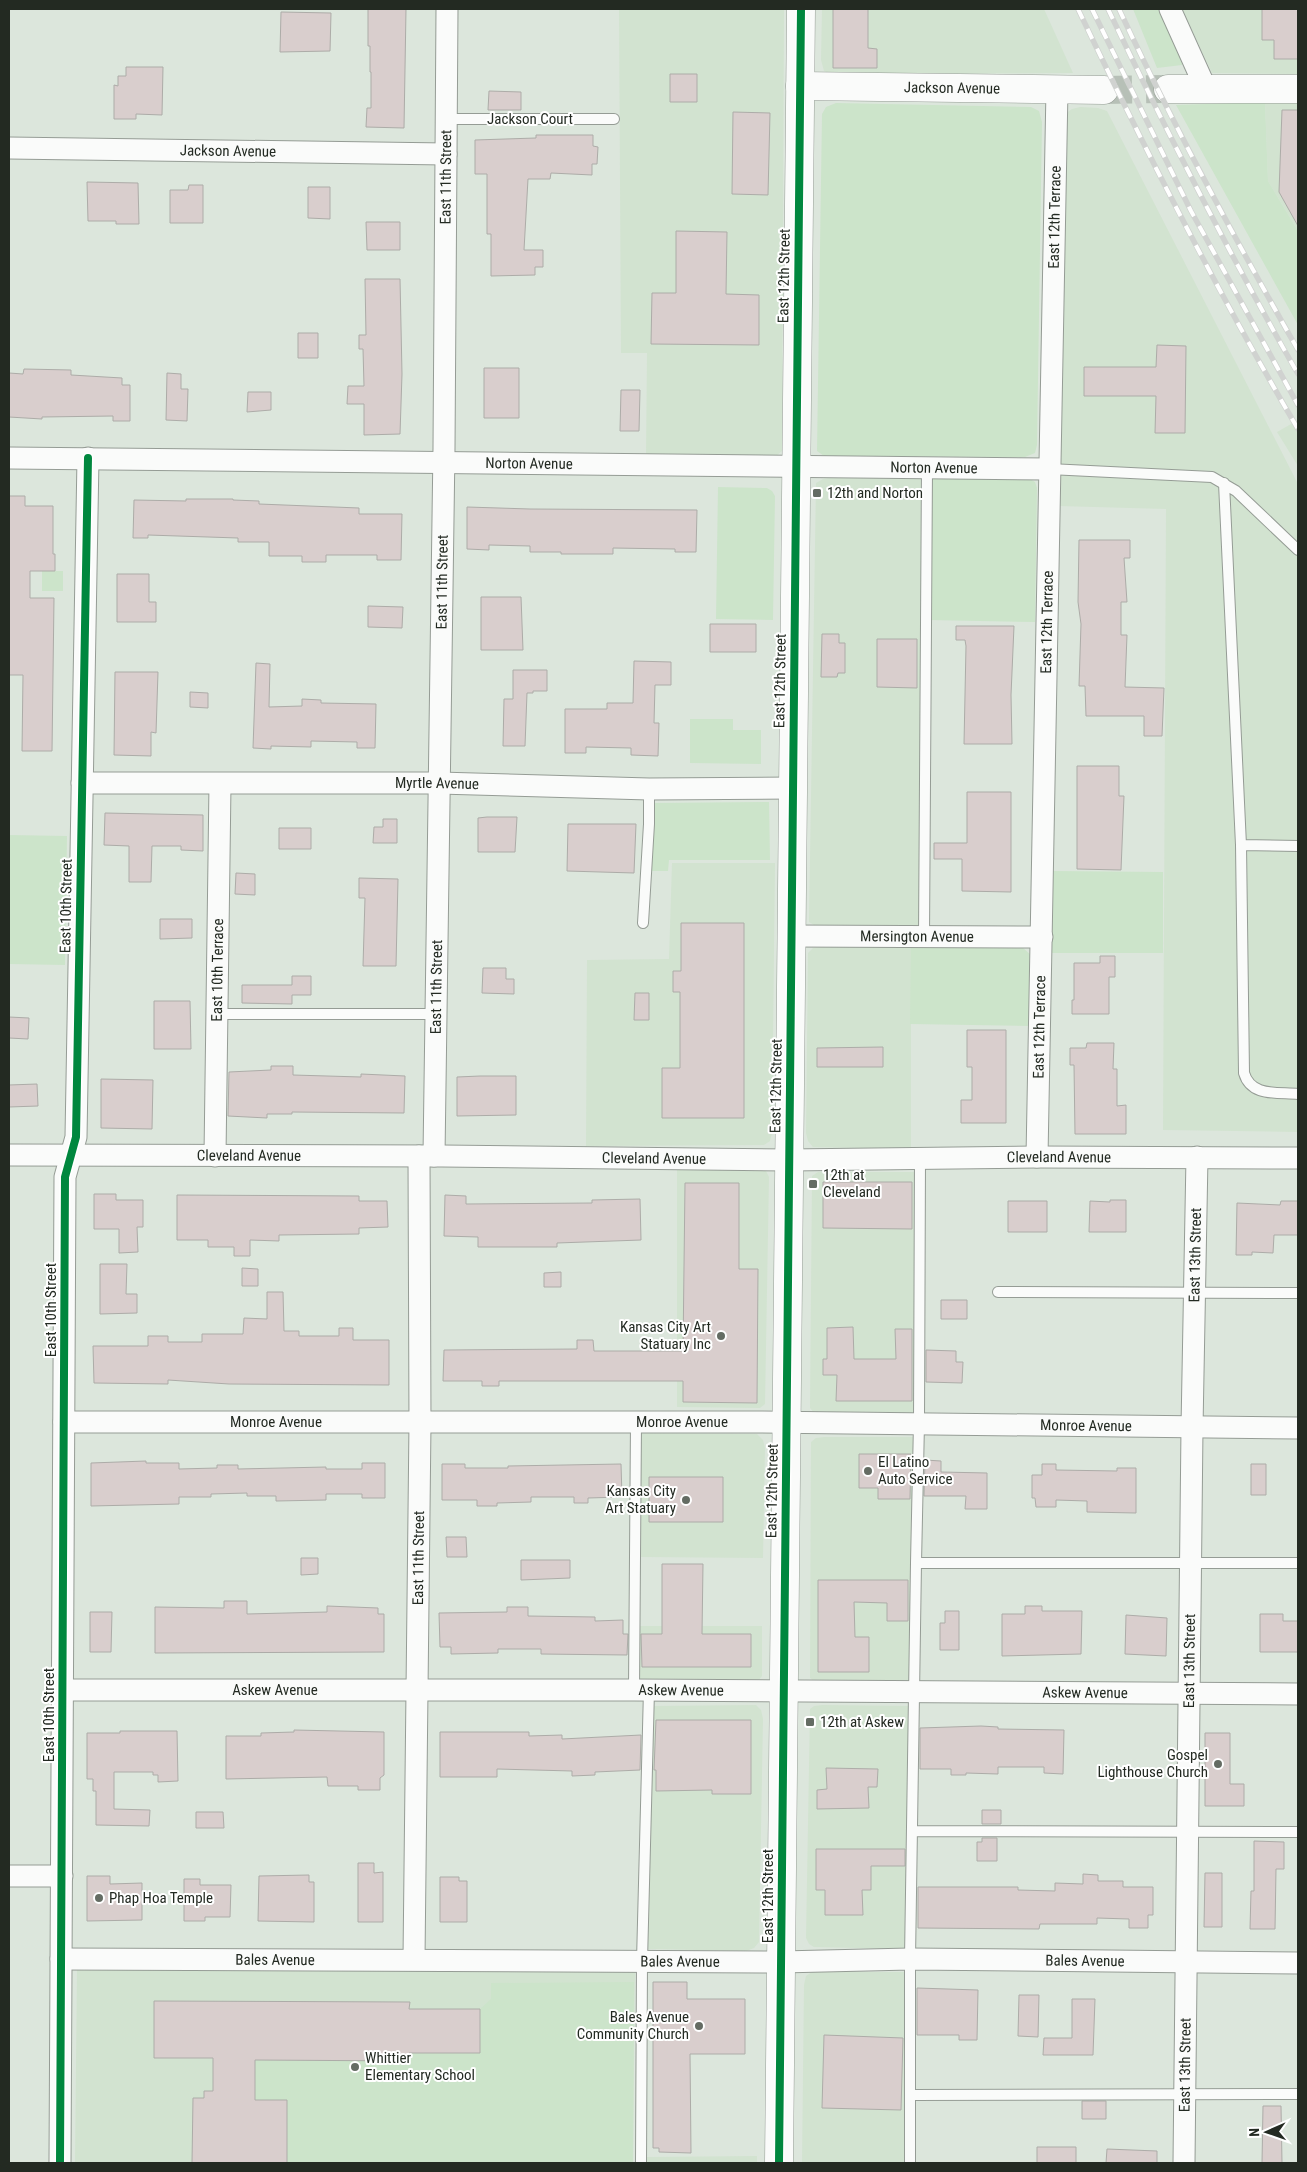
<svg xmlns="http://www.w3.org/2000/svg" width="1307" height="2172" font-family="'Roboto Condensed',sans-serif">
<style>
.built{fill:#d2e3d0}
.green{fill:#cce4ca}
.building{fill:#d9cecd;stroke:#adaca8}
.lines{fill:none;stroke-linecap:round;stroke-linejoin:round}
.secondary-tunnel{stroke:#b7c0b7;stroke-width:28;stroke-dasharray:28 14;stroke-linecap:butt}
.lane-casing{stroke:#959c95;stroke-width:12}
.street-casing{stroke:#959c95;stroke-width:23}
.secondary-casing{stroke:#959c95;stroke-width:29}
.lane{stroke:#fafbfa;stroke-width:10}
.street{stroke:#fafbfa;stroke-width:21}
.secondary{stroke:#fafbfa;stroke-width:28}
.rail-casing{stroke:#d0d2d0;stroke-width:5.5}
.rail{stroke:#fff;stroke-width:4;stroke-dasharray:11;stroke-linecap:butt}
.cycleway-casing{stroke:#fff;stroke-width:11}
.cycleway{stroke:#00873e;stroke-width:8}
.poi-dot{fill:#646c63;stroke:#fff;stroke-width:2}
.labels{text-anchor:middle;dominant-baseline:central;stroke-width:4;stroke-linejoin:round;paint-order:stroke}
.street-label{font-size:15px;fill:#232a22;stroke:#fff}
.poi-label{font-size:15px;fill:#232a22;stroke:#fff;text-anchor:start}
</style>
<rect width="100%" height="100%" fill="#dce6dc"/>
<path class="built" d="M619,9H784L782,451L776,456H646L647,353H621Z
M822,9H1044L1073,73L832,74L824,71L821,60Z
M1182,9H1298V74L1212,73Z
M1265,102H1298V231L1268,181Z
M1080,107L1098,108L1107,111L1298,484V1132L1163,1130L1166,509L1058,506L1065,114L1072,109Z
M1298,420V466L1277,432Z
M834,477L923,479L919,927L814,925L809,922L816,483L823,479Z
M672,863H775L772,1133L770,1141L764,1145L586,1146L587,960L669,959Z
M911,946V1149L813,1147L808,1141L806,1133L808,953L813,948L820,947Z
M757,1168L766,1171L769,1177L765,1404L760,1408L677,1407V1169Z
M818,1172H916L915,1415L815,1414L810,1408L812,1176Z
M641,1433L757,1434L763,1440L765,1448L763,1558L640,1557Z
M824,1437H915L910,1683L815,1682L810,1678L811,1442L816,1438Z
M640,1626H762V1676L758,1681L639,1679Z
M756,1705L761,1710L763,1719L759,1942L754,1948L746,1951L647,1949L654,1706Z
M823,1705L910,1706L905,1949L814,1947L809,1944L806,1938L810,1709L814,1706Z
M77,1969L635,1971L633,2163H75Z
M812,1972H906L905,2163H802L804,1985L806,1976Z
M757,2156V2163H647V2157Z"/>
<path class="green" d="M1133,9H1163L1183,54L1182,65L1157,68Z
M1265,102L1268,181L1298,231V325L1176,105Z
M836,103L1031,107L1039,111L1042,122L1037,445L1035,453L1025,457L824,456L817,451L822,114L826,107Z
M931,478L1030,479L1035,482L1037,488L1035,622L929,620Z
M718,487L767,488L772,491L775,496L773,620L716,619Z
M42,571H63V591H42Z
M690,719H733V730H761V764L690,763Z
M769,802L770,860H669L668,871H651L652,803Z
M9,835L67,836L65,965L9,964Z
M1052,871L1163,872V953H1052Z
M911,946L1023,948L1031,955L1030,1026L910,1024Z
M634,1982L633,2163H287V2100H255V2060L409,2061V2053H480V2009L491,1999V1983Z"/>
<path class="building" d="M368,9H406L404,128L366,127L367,108H371V72H370V46H368Z
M833,9H868V48L877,49V68H833Z
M1262,9H1298V59H1274V40H1262Z
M281,12L331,13L330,51L280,52Z
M126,67H163L162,115L136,114V119H114V85L118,86V76H126Z
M670,74H697V102H670Z
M489,91L521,92V110H488Z
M1282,110H1298V226L1279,192Z
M733,112L770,113L768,195L732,194Z
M536,135H593V146L598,147L597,164H592V175L551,173L550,179H528L524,250H543V267H535V275L491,276V234H487V174H475V140L536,138Z
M87,182L138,183L139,224H116V221H88Z
M189,185H203V223H170V190H188Z
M308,187H330V219L308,218Z
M366,222H400V250H367Z
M676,231L727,232L726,294L759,295V345L651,344L652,293H676Z
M365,279H400L402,374L400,434L364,435V404H347L348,386H364L363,349H359V335H366Z
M298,333H318V358H298Z
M1157,345L1186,346L1185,433H1155L1156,396H1084V367H1156Z
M484,368H519V418H484Z
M24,369L71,370V375L122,378V385H130V421H113V416L42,417V419L9,417V373L23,374Z
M167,373L181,374V389H188L187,421L166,420Z
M621,390H640L639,431H620Z
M248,392H271V410L247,412Z
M9,496H25V506H53V554H55V571H30V598H54L52,751H22L23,675H9Z
M186,499H233V500L259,501V504L359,508V514H402L401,560H377V555H326V562H302V556H269V542H238V538L148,535V538H133L134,500L186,501Z
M467,507L530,509L697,510L696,552H675V549L613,548V554H561V552H530V546L489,545V550L467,549Z
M1079,540H1130V558H1124L1127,602H1121V635H1127L1125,687L1164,688L1162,736H1144V716H1086L1085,686H1079L1081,624L1078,602Z
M117,574H149V602H156V622H117Z
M481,597H521L523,650H481Z
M368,606L403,607L402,628L368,627Z
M710,624H756V652H710Z
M956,626H1014L1011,695L1012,744H964L966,646L965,640H956Z
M822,634H839V643H845V673H838L837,677H821Z
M877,639H917V688L877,687Z
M634,661L671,662V685H655L654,723H659L658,756L631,755V748L586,747V753H565V709H607V703H633Z
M256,663L270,664L269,707L302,706V699L321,700V703L376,704L375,748H357V742L311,741V747L271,746V749L253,748Z
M513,670H547V691H533V693H527L525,746H503L504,699H513Z
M115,672H158L156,733L151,732V756L114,755Z
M190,692L208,693V708L190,707Z
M1077,766H1119V796H1124L1121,870L1077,869Z
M967,792H1011V892L962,891V859H934V843H967Z
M105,813L203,815V851L181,850V846H152L151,882H129V846L104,845Z
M487,817H517L515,852H478V818Z
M383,819H397V843H373L374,827H383Z
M568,824H636L634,873L567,871Z
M279,828H311V849H279Z
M236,873L255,874V895L235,894Z
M359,878L398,879L396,966H363L365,898H359Z
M160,919H192V938L160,939Z
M681,923H744V1118H662V1068H680V992H673V971H681Z
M1100,956H1115V977H1109V1014H1072V1000H1074V963H1100Z
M483,968H506V979H514V994L482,993Z
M292,976H311V995H292V1004L242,1003V985H292Z
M635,993H649V1020H634Z
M154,1001H190L191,1049H154Z
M9,1017L29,1018L28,1039L9,1038Z
M967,1030H1006V1123H961V1100H972V1067H967Z
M1087,1043H1114L1113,1069H1117V1106L1126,1105V1134H1075L1074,1065H1070V1048H1086Z
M883,1047V1067H817V1048Z
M271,1066H293V1075L361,1077V1074L405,1076L404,1113L292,1112V1114H267V1118L228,1116L229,1072L271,1070Z
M480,1076H516V1115L457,1116V1077Z
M101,1079L153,1080L152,1129L101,1128Z
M37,1084L38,1106L9,1107V1085Z
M823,1182H912V1229L823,1228Z
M685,1183H739V1269H758L757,1403L683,1402V1381H499V1386H482V1381H443L444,1350L577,1349V1340H593L594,1351H683Z
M94,1194H116V1200H143V1227H137L138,1252L119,1253V1229H94Z
M177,1195L359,1196V1201H387L388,1227L359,1228V1234L279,1235V1241L250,1240V1256H234V1247H208V1240H177Z
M445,1195L466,1196V1204L592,1203V1200L640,1199L641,1240L557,1243V1247H478V1237L444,1236Z
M1110,1200H1126V1232H1089L1090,1201L1110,1202Z
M1008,1201H1047V1232H1008Z
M1281,1201H1298V1235H1274L1273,1253L1252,1252V1255H1236L1237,1203L1280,1205Z
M100,1264H127L126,1294H137V1313L100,1314Z
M242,1268L258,1269V1286H242Z
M561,1272V1287H544V1273Z
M267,1292H283L284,1331H299V1336H339V1328H353V1340H389V1385L229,1384L168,1380V1384L94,1383L93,1346H148V1336H168V1342H202V1334H243L244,1318L267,1319Z
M941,1300H967V1319H941Z
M853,1327L854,1359H896L895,1329H912V1401H836L837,1375H823V1359H827V1328Z
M926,1350L956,1351V1362H963L962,1383L926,1382Z
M859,1454H911L910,1499H878V1488H859Z
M925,1460L941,1461V1472L987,1473V1509H965L966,1496H924Z
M146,1461V1463H179V1469L217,1468V1465H238V1469L326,1467V1469H362V1463H385V1498H362V1494H326V1500L276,1501V1496H247V1493L211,1494V1497H179V1504L91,1506V1463Z
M442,1464H465V1468H508V1466L621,1464L622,1497L588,1498V1503H574V1497H531V1502L497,1503V1506H477V1500H442Z
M1042,1464H1056V1470L1117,1471V1468H1136V1513L1087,1512V1501L1056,1500V1507H1036L1035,1498H1032V1475H1042Z
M1251,1464H1266V1495H1251Z
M649,1477H723V1522H649Z
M446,1537H466L467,1557H447Z
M301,1558H318V1574L301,1575Z
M521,1560H570V1578L521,1580Z
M662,1564H703L702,1634H751V1667H642L641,1634H662Z
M818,1580H908V1621H887V1603L854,1602L855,1637H869V1672H818Z
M224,1601H247V1614L327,1612V1606L378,1608V1614H384V1652L155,1653V1607L224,1608Z
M1025,1606H1042V1611H1082L1081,1654L1002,1656V1614H1025Z
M507,1607H528V1616L595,1617V1621L623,1620V1634H628L627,1655L541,1654V1649H498V1653L451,1654V1647H440L439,1613L507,1612Z
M945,1611H959V1650H940V1623H945Z
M90,1612H112L111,1652H90Z
M1260,1614H1283V1621H1298V1652H1260Z
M1126,1615L1167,1618L1166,1656L1125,1654Z
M656,1720H751V1794H712V1790L656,1791V1770H654Z
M981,1726L998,1727V1729L1064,1730L1063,1774L1044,1773V1767H998V1774L966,1773V1775H951V1769H920V1728Z
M294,1730L384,1732V1775L380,1778V1790H358V1786H328L327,1777L226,1779V1736H261V1733L294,1732Z
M120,1731H177L178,1781L158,1782V1775H153V1772H114V1809L150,1810L149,1826L96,1825V1791H93V1779H87V1733H120Z
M440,1732H529V1736L562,1735V1739L641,1735L640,1770L595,1772V1775L572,1776V1771L497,1769V1777H440Z
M1205,1733H1230V1784H1244V1806H1205Z
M826,1768L878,1769L877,1787H868L869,1808L817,1809V1790L827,1789Z
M982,1810H1001V1824H982Z
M196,1812H223L224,1828H196Z
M982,1838H997V1861H977V1842H982Z
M1254,1841L1284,1842V1869H1276L1275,1929H1250L1251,1891H1254Z
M816,1849H905V1866H871V1890H862L863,1915H825V1890H816Z
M358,1863H374V1873L383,1872V1922H358Z
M1205,1873H1222V1927H1204Z
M1083,1874L1098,1875V1881H1123V1887H1153V1915H1148V1928H1129V1919L1097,1918V1924H1040L1039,1929L918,1928V1887H1018V1890L1055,1891V1883L1083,1884Z
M309,1875V1882H314V1922L258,1921L259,1876Z
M87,1876H110V1884L142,1883V1920L87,1921Z
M440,1877H459V1881H467V1922H440Z
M184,1879H200V1885H231L230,1917H205V1921H184Z
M653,1982H687V1999H745V2054H690L691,2153L659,2152V2148H653Z
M917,1988L978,1990L977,2040H959V2035H917Z
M1019,1995H1039L1038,2037L1018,2036Z
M1072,1999H1095L1093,2055H1043L1044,2038H1072Z
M154,2001L410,2002L409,2009H480V2053H409V2061L255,2060V2100H287V2163H192L193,2098H204V2091H213V2058H154Z
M824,2035L903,2038L901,2110L822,2108Z
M1082,2101H1106V2119H1082Z
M1263,2106H1281L1282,2163H1262Z
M1037,2147H1076V2163H1037Z
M1107,2149L1157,2151V2163H1106Z"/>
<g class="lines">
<path class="secondary-tunnel" d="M1104,90L1168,89"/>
<g class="lane-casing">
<path id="lane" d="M447,119H614
M1049,469L1212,477L1236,491L1298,550
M1224,483L1241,845L1244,1073C1251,1097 1277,1092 1298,1094
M1241,845L1298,846
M643,923L649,824V789
M924,937L927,468
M216,1014H435
M920,1159L919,1423L916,1563H1298
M998,1292L1298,1293
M634,1690L636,1423
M913,1831L1298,1832
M911,2095L1298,2094
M641,2163L642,1961L649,1690
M910,2163V1959L916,1563"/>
</g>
<g class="street-casing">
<g id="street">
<path d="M1170,9L1206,89"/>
<path id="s1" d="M9,148L446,154"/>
<path id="s2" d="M9,458L1049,469"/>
<path id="s3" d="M82,783H439L649,789L793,788"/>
<path id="s4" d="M791,936L1042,937"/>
<path id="s5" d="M9,1155L442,1156L789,1160L1037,1157L1298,1158"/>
<path id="s6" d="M215,1156L220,784"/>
<path id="s7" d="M434,1156L444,448L447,9"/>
<path id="s8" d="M1037,1157L1057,89"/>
<path id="s9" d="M64,1422H759L1298,1428"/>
<path id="s10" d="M63,1690H634L1298,1694"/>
<path d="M9,1876H62"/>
<path id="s11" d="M61,1959L781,1962L910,1959L1298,1963"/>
<path id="s12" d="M414,1959L420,1423L419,1156"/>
<path d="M60,2163L65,1177L76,1137L88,458"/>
<path id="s13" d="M1184,2163L1192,1428L1197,1157"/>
</g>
</g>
<g class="secondary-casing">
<g id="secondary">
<path id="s14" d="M800,86L1104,90"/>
<path d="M1168,89H1298"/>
<path d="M779,2163L801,9"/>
</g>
</g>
<use href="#lane" class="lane"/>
<use href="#street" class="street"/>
<use href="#secondary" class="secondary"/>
<g class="rail-casing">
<path id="rail" d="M1078,9C1146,152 1218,293 1298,429
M1092,9L1191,211L1298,405
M1108,9C1167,133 1230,255 1298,374
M1119,9C1173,125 1235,239 1298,350"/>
</g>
<use href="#rail" class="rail"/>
<g class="cycleway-casing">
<path id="cycleway" d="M60,2163L65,1177L76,1137L88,458
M779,2163L801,9"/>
</g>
<use href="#cycleway" class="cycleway"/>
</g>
<g class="poi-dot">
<rect x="812" y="488" width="10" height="10" rx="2.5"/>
<rect x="808" y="1179" width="10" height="10" rx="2.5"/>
<circle cx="721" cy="1336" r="5"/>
<circle cx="868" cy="1471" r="5"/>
<circle cx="686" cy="1500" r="5"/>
<rect x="805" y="1717" width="10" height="10" rx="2.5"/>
<circle cx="1218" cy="1764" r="5"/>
<circle cx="99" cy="1898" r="5"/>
<circle cx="699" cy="2026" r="5"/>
<circle cx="355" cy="2067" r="5"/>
</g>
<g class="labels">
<g class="street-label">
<text stroke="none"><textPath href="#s14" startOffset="152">Jackson Avenue</textPath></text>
<text x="530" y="119">Jackson Court</text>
<text stroke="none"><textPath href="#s1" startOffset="219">Jackson Avenue</textPath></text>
<text stroke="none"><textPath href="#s7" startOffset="979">East 11th Street</textPath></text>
<text stroke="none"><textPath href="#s8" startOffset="940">East 12th Terrace</textPath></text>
<text transform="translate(784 276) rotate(-89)">East 12th Street</text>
<text stroke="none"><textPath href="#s2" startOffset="520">Norton Avenue</textPath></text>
<text stroke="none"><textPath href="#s2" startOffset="925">Norton Avenue</textPath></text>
<text stroke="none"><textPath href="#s7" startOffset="574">East 11th Street</textPath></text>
<text stroke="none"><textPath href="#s8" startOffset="535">East 12th Terrace</textPath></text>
<text transform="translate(780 681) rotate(-89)">East 12th Street</text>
<text stroke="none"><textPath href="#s3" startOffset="355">Myrtle Avenue</textPath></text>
<text transform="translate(66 906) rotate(-89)">East 10th Street</text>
<text stroke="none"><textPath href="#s4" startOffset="126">Mersington Avenue</textPath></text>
<text stroke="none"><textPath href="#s6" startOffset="186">East 10th Terrace</textPath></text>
<text stroke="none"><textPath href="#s7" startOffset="169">East 11th Street</textPath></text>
<text stroke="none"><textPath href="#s8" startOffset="130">East 12th Terrace</textPath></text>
<text transform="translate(776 1086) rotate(-89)">East 12th Street</text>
<text stroke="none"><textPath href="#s5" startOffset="240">Cleveland Avenue</textPath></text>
<text stroke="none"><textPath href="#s5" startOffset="1050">Cleveland Avenue</textPath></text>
<text stroke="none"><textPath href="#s5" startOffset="645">Cleveland Avenue</textPath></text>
<text stroke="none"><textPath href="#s13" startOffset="908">East 13th Street</textPath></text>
<text transform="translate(51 1310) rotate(-90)">East 10th Street</text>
<text stroke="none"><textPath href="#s9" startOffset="212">Monroe Avenue</textPath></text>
<text stroke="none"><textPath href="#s9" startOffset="618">Monroe Avenue</textPath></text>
<text stroke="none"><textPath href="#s9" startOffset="1022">Monroe Avenue</textPath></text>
<text transform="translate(772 1491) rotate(-89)">East 12th Street</text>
<text stroke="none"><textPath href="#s12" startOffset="401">East 11th Street</textPath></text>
<text stroke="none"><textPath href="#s13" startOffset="502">East 13th Street</textPath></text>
<text stroke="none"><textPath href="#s10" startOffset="212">Askew Avenue</textPath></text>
<text stroke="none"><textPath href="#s10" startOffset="618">Askew Avenue</textPath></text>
<text stroke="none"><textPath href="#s10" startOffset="1022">Askew Avenue</textPath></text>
<text transform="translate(49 1715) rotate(-90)">East 10th Street</text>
<text transform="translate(768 1896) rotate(-90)">East 12th Street</text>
<text stroke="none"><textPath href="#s11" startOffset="214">Bales Avenue</textPath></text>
<text stroke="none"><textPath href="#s11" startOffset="619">Bales Avenue</textPath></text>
<text stroke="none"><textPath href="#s11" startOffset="1024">Bales Avenue</textPath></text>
<text stroke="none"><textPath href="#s13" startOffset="98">East 13th Street</textPath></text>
</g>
<g class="poi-label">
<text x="827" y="493">12th and Norton</text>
<text x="823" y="1175">12th at<tspan x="823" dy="17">Cleveland</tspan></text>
<text x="711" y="1327" text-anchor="end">Kansas City Art<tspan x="711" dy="17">Statuary Inc</tspan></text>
<text x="878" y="1462">El Latino<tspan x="878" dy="17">Auto Service</tspan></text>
<text x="676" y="1491" text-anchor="end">Kansas City<tspan x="676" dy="17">Art Statuary</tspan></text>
<text x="820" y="1722">12th at Askew</text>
<text x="1208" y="1755" text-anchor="end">Gospel<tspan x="1208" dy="17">Lighthouse Church</tspan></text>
<text x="109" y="1898">Phap Hoa Temple</text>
<text x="689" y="2017" text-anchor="end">Bales Avenue<tspan x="689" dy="17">Community Church</tspan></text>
<text x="365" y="2058">Whittier<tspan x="365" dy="17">Elementary School</tspan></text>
</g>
</g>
<rect width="1307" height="2172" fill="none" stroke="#232a22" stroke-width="20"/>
<g transform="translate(1267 2132) rotate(268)" stroke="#ffffff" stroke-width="4" paint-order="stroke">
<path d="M0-4L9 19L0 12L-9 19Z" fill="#232a22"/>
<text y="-8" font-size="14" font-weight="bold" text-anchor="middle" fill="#232a22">N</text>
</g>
</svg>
